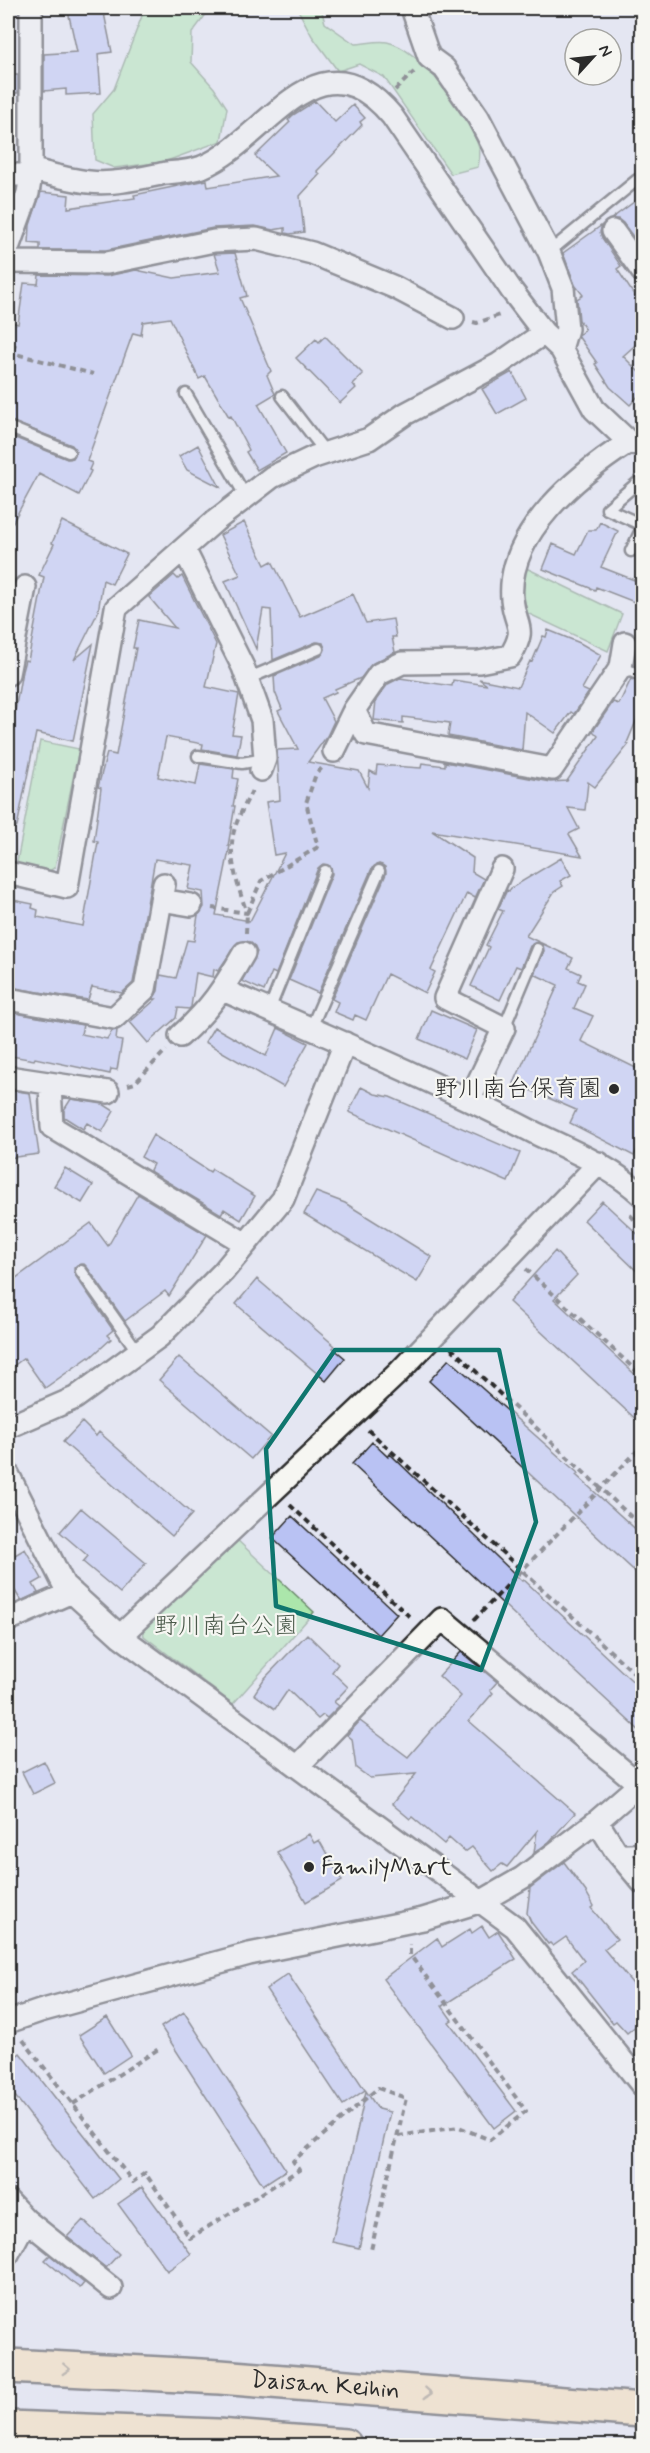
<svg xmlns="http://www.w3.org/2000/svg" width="650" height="2453" font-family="Mynerve,'Klee One',sans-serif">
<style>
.green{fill:#abe6ab;stroke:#6b886b;stroke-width:1.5}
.building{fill:#b9c2f3;stroke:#2b2b2b;stroke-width:1.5}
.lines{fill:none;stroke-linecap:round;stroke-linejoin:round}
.lane-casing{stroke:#2b2b2b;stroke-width:15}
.street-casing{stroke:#2b2b2b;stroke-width:26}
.highway-casing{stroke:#2b2b2b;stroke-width:38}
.path{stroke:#2b2b2b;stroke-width:4;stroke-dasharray:6 4.5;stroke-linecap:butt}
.lane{stroke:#f6f6f2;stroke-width:10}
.street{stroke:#f6f6f2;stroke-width:21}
.highway{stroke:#faddab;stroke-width:33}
.oneway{stroke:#92846b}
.marked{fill:none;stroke:#0f766e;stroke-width:4.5;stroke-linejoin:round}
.poi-dot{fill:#2b2b2b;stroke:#f6f6f2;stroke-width:2}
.labels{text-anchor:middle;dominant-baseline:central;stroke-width:4.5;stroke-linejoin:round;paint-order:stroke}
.poi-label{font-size:24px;fill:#2b2b2b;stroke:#f6f6f2;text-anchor:end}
.park-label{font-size:24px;fill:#4b5a4b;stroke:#f6f6f2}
.street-label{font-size:24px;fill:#2b2b2b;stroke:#f6f6f2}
</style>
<rect width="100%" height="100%" fill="#e4e6f2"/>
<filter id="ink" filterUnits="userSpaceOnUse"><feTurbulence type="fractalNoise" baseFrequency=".0167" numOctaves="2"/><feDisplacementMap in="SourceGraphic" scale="12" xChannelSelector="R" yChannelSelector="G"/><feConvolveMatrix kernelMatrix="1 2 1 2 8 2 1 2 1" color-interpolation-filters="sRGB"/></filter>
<g filter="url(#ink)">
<path class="green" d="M145,8H257L240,15L207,13L192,33L191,62L214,88L227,108L221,141L164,162L114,168L95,160L93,114L114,89Z
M297,8H321L325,23L355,44C364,44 378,40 387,42C421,49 470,117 479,148C481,154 479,161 478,167L451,174L384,77L359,64L338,71L312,36Z
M522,566L622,614L608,651L527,613L522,590Z
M40,741L79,749L55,867L45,874L16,867Z
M235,1538L314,1612L233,1704L144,1636L142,1626Z"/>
<path class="building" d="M84,8H103L112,52L98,54L101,93L66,95V89L44,91V54L77,52L68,11Z
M8,75H18V93H8Z
M315,101L335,122L353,105L365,118L360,122L362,125L317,171L320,174L300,196L304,232L290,234L285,233V228L273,230L255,226L213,228L106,250H40V244L29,243L30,225L41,192L69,195L68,208L135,198L134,195L207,180L208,187L276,176L255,156L290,122L288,120L293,115Z
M8,190H15L8,212Z
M642,196V237L637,242L623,223L618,219H611Z
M602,225L600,232L602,238L621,266L617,269L642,307V339L623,356L642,375V392L630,405L610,387L595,364L597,363L578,336L585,329L579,320L577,299L583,295L575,285L563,253Z
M235,253L247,296L240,298L271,371L267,375L275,394L258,404L286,453L257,470L246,452L249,450L231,416L229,417L205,376L199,379L170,318L143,322L141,335L133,333L87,461L92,463L89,470L91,471L79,495L39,474L8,531V435L67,459L73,458L76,452L72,445L8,420V366L16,345L8,343V321L18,324L24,283L38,284L39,275L107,276L136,270L174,278L220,272L214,254Z
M325,336L363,374L353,384L356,388L340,403L296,358L316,339L319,342Z
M512,372L526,398L497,414L482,389Z
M198,445L220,487L187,470L179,456Z
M62,521L127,554L112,584L103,580L98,612L74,660L93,644L73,741L36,733L17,827L8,826V751L22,671L25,660L28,661L44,577L39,575L54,544L52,543Z
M244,522L265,565L272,561L300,617L353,594L366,623L393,619L396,637H392L395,652L373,663L361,678L335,689L336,692L322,698L334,721L327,736L308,762L359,771L368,788L370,771L376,774L377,765L421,768L422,763L445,766V762L550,782L567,781L598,736L593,731L613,702L619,704L631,679L642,683V707L627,743L629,744L595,787L588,782L585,810L568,808L579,829L569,834L582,856L432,831L473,858L472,872L484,879L475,898L467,893L431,970L435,972L425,993L387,974L366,1020L355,1015L353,1020L334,1012L338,1002L332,999L386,874L385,867L379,864L372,868L318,993L289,980L332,874L330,866L323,864L318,868L276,974L272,972L264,991L242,981L257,952L250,942H238L218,971L214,969L213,977L196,973L191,1007L189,1009L178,1008L176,1018L148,1043L130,1022L156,999H153L158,991L160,975L176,978L187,940L194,941L198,915L204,907L203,892L188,889L193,865L155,859L133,983L122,993L92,987L88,1000L8,987V899L33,904L32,908L38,910L37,917L83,926L98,842L94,841L101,788L98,787L107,753L116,755L136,648H133L139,620L175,628L149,597L174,575L178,579L182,576L216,644L206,687L239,694L232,734L241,735L237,755L202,749L203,744L166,737L158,777L196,785L200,764L234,769L233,778L238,779L233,806H235L228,846H230L216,915L250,921L285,853L274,855L266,802L280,800L277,750L298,749L278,711L282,709L275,692L274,676L321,656L325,649L323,643L316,642L273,660L271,610L263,609L256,649L225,581L240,575L220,535Z
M600,522L618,531L601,567L642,583V605L596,587L595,590L543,569L553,544L576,554L588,530H596Z
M548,630L580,643L601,655L582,689L589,692L574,714L571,712L555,733L525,712L522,750L448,736L450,723L403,717V723L374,720L376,700L388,684L400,678L452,686L453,680L487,685L479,679L518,687L530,661L532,662L543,636L546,637Z
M561,858L571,875L560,881L563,886L554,892L526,936L539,942L530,946L521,968L516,966L500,1000L471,986L489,947L486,945L503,911L498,909L507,890L509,891L511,888Z
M541,943L573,958L568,968L581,974L578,981L585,984L574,1008L593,1016L581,1041L642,1071V1139L634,1156L570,1123L576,1110L514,1083L558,985L534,974L544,951Z
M431,1010L477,1030L465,1059L419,1039Z
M15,1013L83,1025L81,1034L107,1039L112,1031L117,1030L116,1040L122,1041L117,1070L111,1069L110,1074L35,1058L34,1060L11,1056L12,1050L8,1049Z
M214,1027L266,1056L278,1028L308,1043L283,1087L205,1042Z
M361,1087L375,1094L390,1097L520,1153L508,1182L349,1112Z
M16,1091L30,1093L39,1154L8,1158V1092Z
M71,1099L103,1104L114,1111L102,1132L87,1123L83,1129L64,1117V1110Z
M153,1135L210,1172L212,1169L255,1196L241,1220L224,1209L221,1214L151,1172L150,1170L153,1164L141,1157Z
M65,1168L93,1185L82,1203L54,1186Z
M316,1192L345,1203L432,1257L417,1282L304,1214Z
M138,1194L207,1235L169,1296L165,1291L125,1321L87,1267L84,1264L77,1265L74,1268L75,1275L113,1330L107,1335L111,1339L90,1358L89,1357L45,1388L24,1358L8,1370V1284L91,1223L108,1246Z
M602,1201L642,1238V1276L584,1220Z
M555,1251L577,1275L554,1299L642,1381V1425L509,1302Z
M257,1279L335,1346L333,1348L345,1358L326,1381L236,1304Z
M179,1357L271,1436L251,1459L159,1380Z
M449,1359L571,1467L578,1473L576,1475L642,1535V1578L429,1381Z
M82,1422L96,1436L99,1432L192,1514L172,1536L63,1442Z
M372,1442L388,1457L390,1454L522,1581L523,1579L642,1690V1733L352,1464Z
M81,1508L146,1563L120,1593L83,1562L88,1556L60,1532Z
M292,1516L397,1614L378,1635L272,1538Z
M25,1549L42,1579L33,1584L38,1593L21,1601L8,1579V1559Z
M307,1634L338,1664L332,1672L348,1687L334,1702L339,1706L327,1718L323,1715L318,1719L288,1690L275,1709L254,1694L264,1679Z
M461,1652L497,1682L490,1690L493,1693L469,1721L575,1813L549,1842L534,1853L537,1831L507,1867L502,1864L493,1871L472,1847L465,1852L449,1838L444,1844L412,1817L410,1819L392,1804L416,1774L370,1778L356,1768L352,1739L347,1735L360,1721L408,1757L461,1696L439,1676Z
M44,1761L55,1783L33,1794L22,1772Z
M309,1834L314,1843L319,1840L342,1881L306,1902L277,1852Z
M564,1862L586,1892L594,1906L591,1908L617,1939L604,1949L642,1995V2021L627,2033L616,2021L613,2023L572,1971L584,1961L566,1937L553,1946L550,1943L548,1944L531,1922L527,1913L530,1888Z
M482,1926L489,1937L498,1931L516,1959L442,2006L452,2020L449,2022L516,2111L494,2128L383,1979L437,1938L442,1947L470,1929L472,1933Z
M288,1974L365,2090L343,2105L266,1989Z
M184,2012L286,2170L263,2185L161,2027Z
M107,2017L131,2055L104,2073L79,2035Z
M20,2053L119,2179L95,2199L8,2087V2063Z
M366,2091L378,2109L390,2112L359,2248L332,2242Z
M142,2187L191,2254L167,2271L118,2204Z
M83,2220L119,2254L106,2268L67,2237Z
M50,2255L84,2283L80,2288L70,2281L45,2260Z"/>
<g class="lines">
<g class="lane-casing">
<path id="lane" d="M549,252L637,180
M186,394L246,497
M282,396L326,453
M8,427L69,452
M642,479L607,509L642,525
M631,551L642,528
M621,667L642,676
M247,679L318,649
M198,756L242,763L265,759
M269,1010L325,871
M311,1028L379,871
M504,1028L537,949
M81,1271L138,1352
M616,1850L642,1849"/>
</g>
<g class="street-casing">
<path id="street" d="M412,8L429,57L444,68L478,117L549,252L563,288L567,329L561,349
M30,169C49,174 69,180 89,182C113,185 141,178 166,173C177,172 191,171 202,167C268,140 318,27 392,116L512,291L544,333L561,349L594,409L629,442L642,445
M8,175H31
M613,231L642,271
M8,248L28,193L31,175V8
M8,262L107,263L214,241L256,239L312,253L394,287L453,318
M184,549L243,667L262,720L265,759L261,770
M625,643L621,667L552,769L366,734L354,710L379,674L402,663L479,662L510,656C528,627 515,627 512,599C506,533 579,474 629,442
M8,674L25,587
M334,751L354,710
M8,873L67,887L116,608L215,521L272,477L314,457L369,439L405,414L499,364L544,333
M161,900L191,905
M223,990C329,1037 435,1081 537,1134C574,1152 612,1167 642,1195
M8,999L114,1018L145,989L164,884
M180,1036C210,1009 224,988 244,953
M8,1077L108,1092
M50,1085L52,1127L246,1244
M470,1099L504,1028L445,998L502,869
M8,1427L75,1398L160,1336L223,1272L283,1199L345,1043
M8,1474L64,1585L120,1636L515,1927L642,2085
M8,1620L72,1592
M120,1636L398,1373L599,1163
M298,1766L442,1619L640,1785
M597,1821L615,1850L642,1882
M8,2022L40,2011L249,1954L423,1919L482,1901L522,1878L597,1821L642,1782
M8,2201L26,2220L111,2288
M8,2254L26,2220"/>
</g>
<g class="highway-casing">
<g id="highway">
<path id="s1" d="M8,2366L220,2377L642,2410"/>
<path d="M8,2428L217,2436L345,2446"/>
</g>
</g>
<path class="path" d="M395,90L414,72
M473,322L477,323L500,315L501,313
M8,352L93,374
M212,908L247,913C239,890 227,856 234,831C238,816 247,802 253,788
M246,933L247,913L261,881L318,847L306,803L316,774L322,768
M128,1085L135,1083L166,1050
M630,1215L642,1227
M526,1269L642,1376
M451,1348L642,1527
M368,1430L642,1680
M290,1505L412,1619
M474,1620L642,1446
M23,2040L133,2182L145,2173L190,2238L299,2170L293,2161L378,2088L406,2098L371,2250
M73,2104L160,2048
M398,2136L459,2127L490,2140L526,2111L410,1955V1944"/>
<use href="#lane" class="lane"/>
<use href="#street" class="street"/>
<use href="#highway" class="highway"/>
</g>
<defs><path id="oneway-chevron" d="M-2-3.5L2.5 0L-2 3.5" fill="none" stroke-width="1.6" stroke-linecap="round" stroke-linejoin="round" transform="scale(1.5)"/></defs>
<g class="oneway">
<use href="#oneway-chevron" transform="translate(66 2369) rotate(3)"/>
<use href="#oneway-chevron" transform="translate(428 2393) rotate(4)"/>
</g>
</g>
<path d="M0 0H650V2453H0ZM335,1350H499L536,1522L481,1670L276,1606L266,1449Z" fill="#e4e6f2" fill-opacity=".55" fill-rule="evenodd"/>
<path class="marked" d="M335,1350H499L536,1522L481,1670L276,1606L266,1449Z"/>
<g class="poi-dot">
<circle cx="614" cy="1089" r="6"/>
<circle cx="309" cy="1867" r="6"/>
</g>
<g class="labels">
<g class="poi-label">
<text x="602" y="1089">野川南台保育園</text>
<text x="321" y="1867" text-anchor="start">FamilyMart</text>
</g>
<g class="park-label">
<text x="226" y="1626">野川南台公園</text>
</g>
<g class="street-label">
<text stroke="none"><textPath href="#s1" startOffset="318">Daisan Keihin</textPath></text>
</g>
</g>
<rect width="650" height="2453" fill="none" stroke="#f6f6f2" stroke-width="30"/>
<rect x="15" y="15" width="620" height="2423" fill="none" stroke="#2b2b2b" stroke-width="2" filter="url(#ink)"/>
<g transform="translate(593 57) rotate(63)"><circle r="28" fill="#f6f6f2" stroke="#a5a5a2" stroke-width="1.5"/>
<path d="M0-4.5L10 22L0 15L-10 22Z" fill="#2b2b2b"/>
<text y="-9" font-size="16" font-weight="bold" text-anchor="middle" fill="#2b2b2b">N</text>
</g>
</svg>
